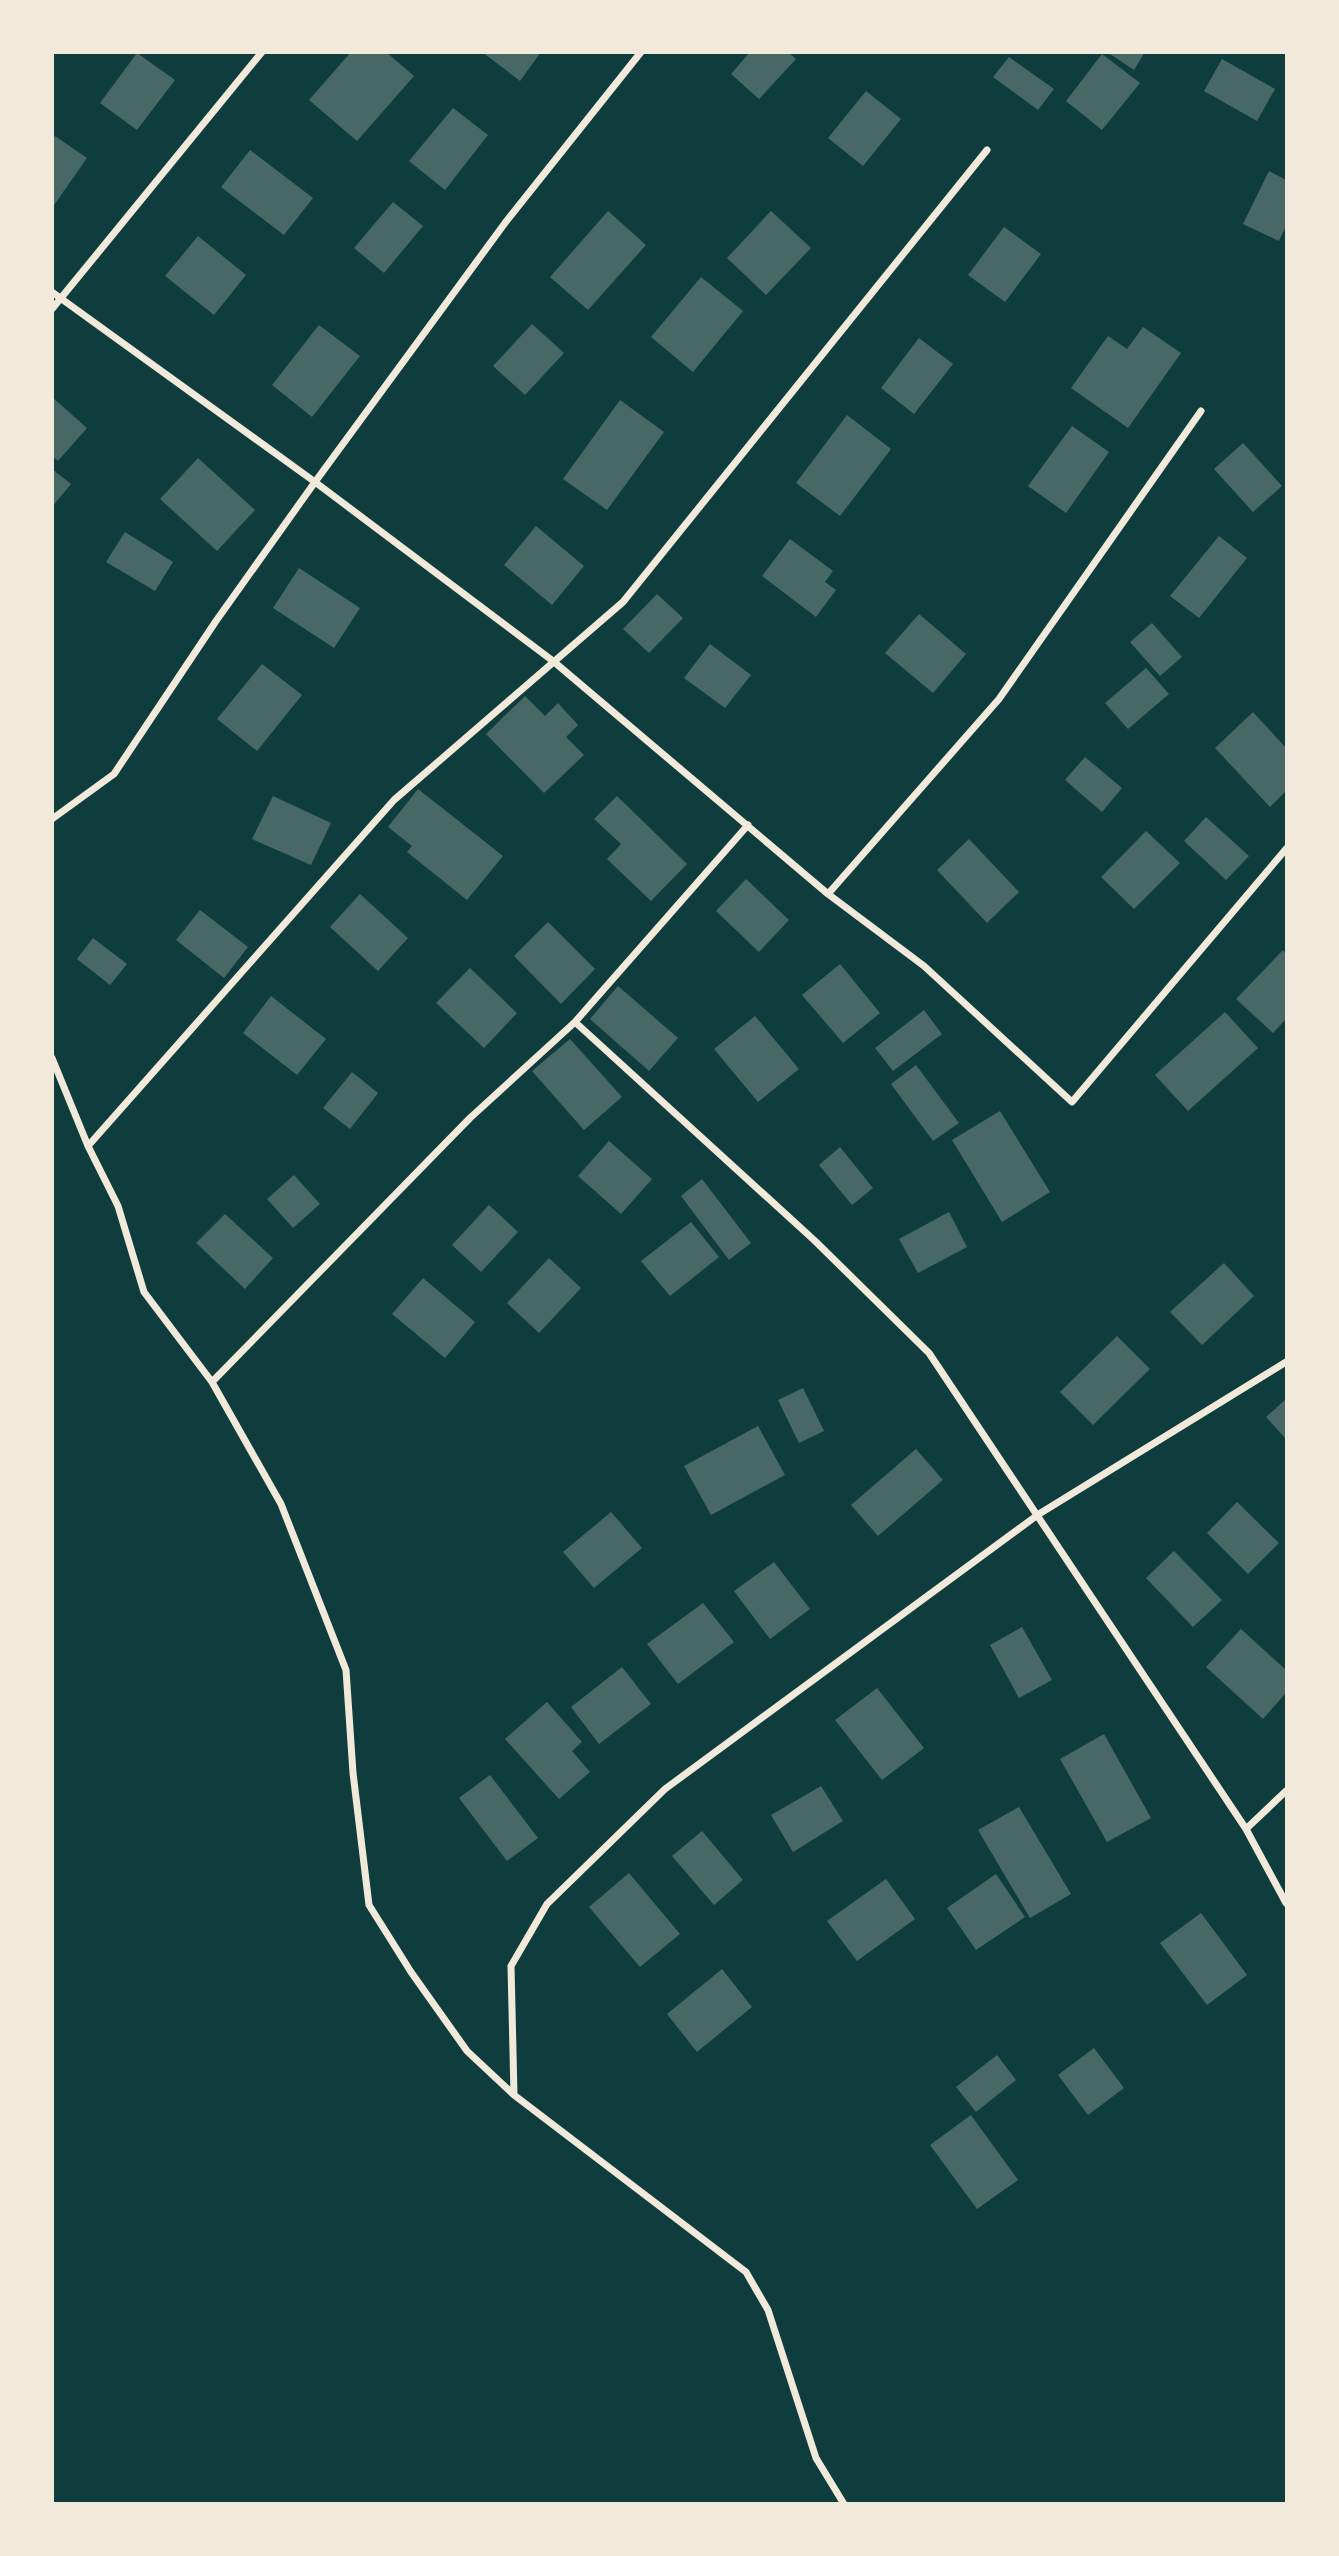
<svg xmlns="http://www.w3.org/2000/svg" width="1339" height="2556" font-family="'Fira Sans Condensed',sans-serif">
<style>
.building{fill:#486865}
.lines{fill:none;stroke-linecap:round;stroke-linejoin:round}
.minor{stroke:#f1e9da;stroke-width:7}
</style>
<rect width="100%" height="100%" fill="#0f3d3e"/>
<path class="building" d="M351,52H386L414,76L357,141L309,100Z
M482,52H541L520,81Z
M750,52H788L796,59L759,99L731,74Z
M1107,52H1145L1134,70Z
M137,53L175,80L137,130L100,103Z
M1102,54L1140,83L1102,130L1066,101Z
M1009,57L1054,89L1038,110L993,77Z
M1222,59L1275,89L1257,121L1204,91Z
M866,91L901,119L863,166L828,138Z
M453,108L488,135L445,190L409,161Z
M55,136L87,158L52,208V140Z
M250,150L313,198L284,235L221,187Z
M1269,171L1286,180V226L1279,241L1243,224Z
M393,202L423,226L384,273L354,248Z
M608,211L646,245L588,310L550,277Z
M771,211L811,248L766,295L727,258Z
M1004,227L1041,254L1005,302L968,275Z
M198,236L246,275L214,315L165,276Z
M701,277L743,311L693,372L651,337Z
M532,324L564,353L525,395L493,366Z
M319,325L360,356L312,417L272,385Z
M1143,327L1181,353L1128,428L1071,388L1108,336L1127,349Z
M919,338L953,364L914,414L881,388Z
M52,397L87,428L58,461L52,456Z
M620,400L664,432L607,510L563,479Z
M847,415L891,449L840,516L796,483Z
M1072,426L1109,452L1066,513L1028,486Z
M1243,443L1282,486L1253,512L1214,469Z
M198,458L255,510L217,551L160,499Z
M52,469L71,484L52,507Z
M536,526L584,566L552,605L504,565Z
M125,532L173,562L155,591L106,562Z
M1219,536L1247,558L1199,618L1170,596Z
M790,539L833,571L825,582L836,590L816,617L762,576Z
M299,568L360,608L334,648L273,608Z
M657,594L683,618L649,653L623,629Z
M919,614L966,654L933,693L885,653Z
M1152,623L1182,657L1160,676L1130,642Z
M710,644L751,675L725,708L684,678Z
M262,664L302,695L257,751L217,719Z
M1146,668L1169,694L1128,729L1105,703Z
M525,696L545,716L558,703L578,725L566,737L584,755L544,793L486,734Z
M1253,712L1286,748V791L1270,807L1215,748Z
M1085,757L1122,788L1102,812L1065,780Z
M418,789L503,856L467,900L407,852L412,846L388,827Z
M273,796L331,823L311,865L252,839Z
M617,796L687,864L651,901L607,859L621,844L594,819Z
M1206,817L1249,856L1226,880L1184,841Z
M1146,831L1180,863L1134,909L1101,877Z
M969,839L1019,892L987,923L937,870Z
M746,879L789,920L759,952L716,911Z
M360,894L408,938L378,971L330,927Z
M200,910L248,947L224,978L176,940Z
M548,922L595,969L561,1004L514,956Z
M93,938L127,964L110,985L77,959Z
M1283,950L1286,954V1019L1273,1033L1236,999Z
M840,964L880,1013L843,1043L802,995Z
M470,968L517,1013L484,1048L436,1003Z
M618,986L678,1038L649,1071L590,1019Z
M271,996L326,1039L297,1075L243,1033Z
M924,1010L942,1034L893,1071L875,1048Z
M1225,1012L1258,1048L1188,1111L1155,1075Z
M755,1016L799,1069L758,1102L714,1049Z
M570,1039L622,1097L584,1130L532,1071Z
M916,1065L959,1123L933,1141L891,1084Z
M352,1072L378,1093L350,1129L323,1108Z
M1000,1111L1050,1192L1002,1222L952,1140Z
M609,1141L652,1179L621,1214L578,1176Z
M840,1147L873,1188L852,1205L819,1165Z
M294,1175L320,1204L293,1228L267,1199Z
M702,1179L751,1243L729,1260L681,1196Z
M489,1205L518,1232L481,1272L452,1245Z
M949,1212L967,1247L918,1273L899,1239Z
M225,1214L273,1258L245,1289L196,1243Z
M691,1222L719,1257L670,1296L641,1261Z
M549,1258L581,1288L539,1333L507,1303Z
M1224,1263L1254,1296L1202,1345L1170,1312Z
M423,1278L475,1322L445,1358L392,1314Z
M1117,1336L1150,1369L1093,1425L1060,1392Z
M803,1388L824,1431L799,1443L778,1400Z
M1286,1399V1439L1266,1417Z
M758,1426L785,1475L711,1515L684,1466Z
M916,1449L943,1480L878,1536L851,1505Z
M1237,1502L1279,1543L1248,1574L1207,1533Z
M611,1512L642,1548L594,1588L563,1552Z
M1174,1551L1222,1600L1193,1627L1146,1578Z
M774,1562L810,1609L770,1639L734,1591Z
M703,1603L734,1642L678,1684L647,1644Z
M1022,1627L1052,1680L1019,1698L990,1645Z
M1241,1629L1286,1670V1693L1263,1719L1206,1667Z
M622,1667L651,1704L599,1744L571,1707Z
M877,1688L924,1748L882,1780L835,1720Z
M547,1702L582,1742L572,1751L590,1772L559,1799L505,1739Z
M1104,1734L1151,1818L1107,1842L1060,1759Z
M490,1775L538,1838L507,1861L459,1798Z
M821,1786L843,1821L793,1852L771,1815Z
M1019,1807L1071,1894L1030,1918L978,1830Z
M702,1831L743,1880L714,1905L672,1856Z
M629,1873L680,1934L640,1967L589,1907Z
M996,1874L1025,1917L976,1950L947,1908Z
M886,1879L915,1919L857,1961L827,1921Z
M1201,1913L1247,1975L1207,2005L1160,1943Z
M722,1969L752,2007L697,2052L667,2014Z
M1094,2048L1124,2088L1088,2115L1058,2075Z
M997,2055L1016,2080L976,2112L956,2087Z
M971,2115L1018,2180L977,2209L930,2145Z"/>
<g class="lines">
<path class="minor" d="M52,292L315,482L553,661L828,894L924,966L1072,1102L1286,849
M52,309L262,52
M52,819L114,774L216,621L315,482L505,223L641,52
M828,894L999,699L1201,411
M575,1022L814,1240L929,1353L1246,1829L1286,1903
M52,1058L88,1146L118,1206L144,1292L212,1382L281,1504L346,1670L353,1773L369,1905L411,1972L467,2051L514,2095L746,2272L768,2310L816,2458L844,2504
M88,1146L394,800L623,602L987,150
M212,1382L470,1118L575,1022L748,825
M1246,1829L1286,1791
M514,2095L511,1966L547,1904L665,1789L1039,1514L1286,1362"/>
</g>
<rect width="1339" height="2556" fill="none" stroke="#f1e9da" stroke-width="108"/>
</svg>
